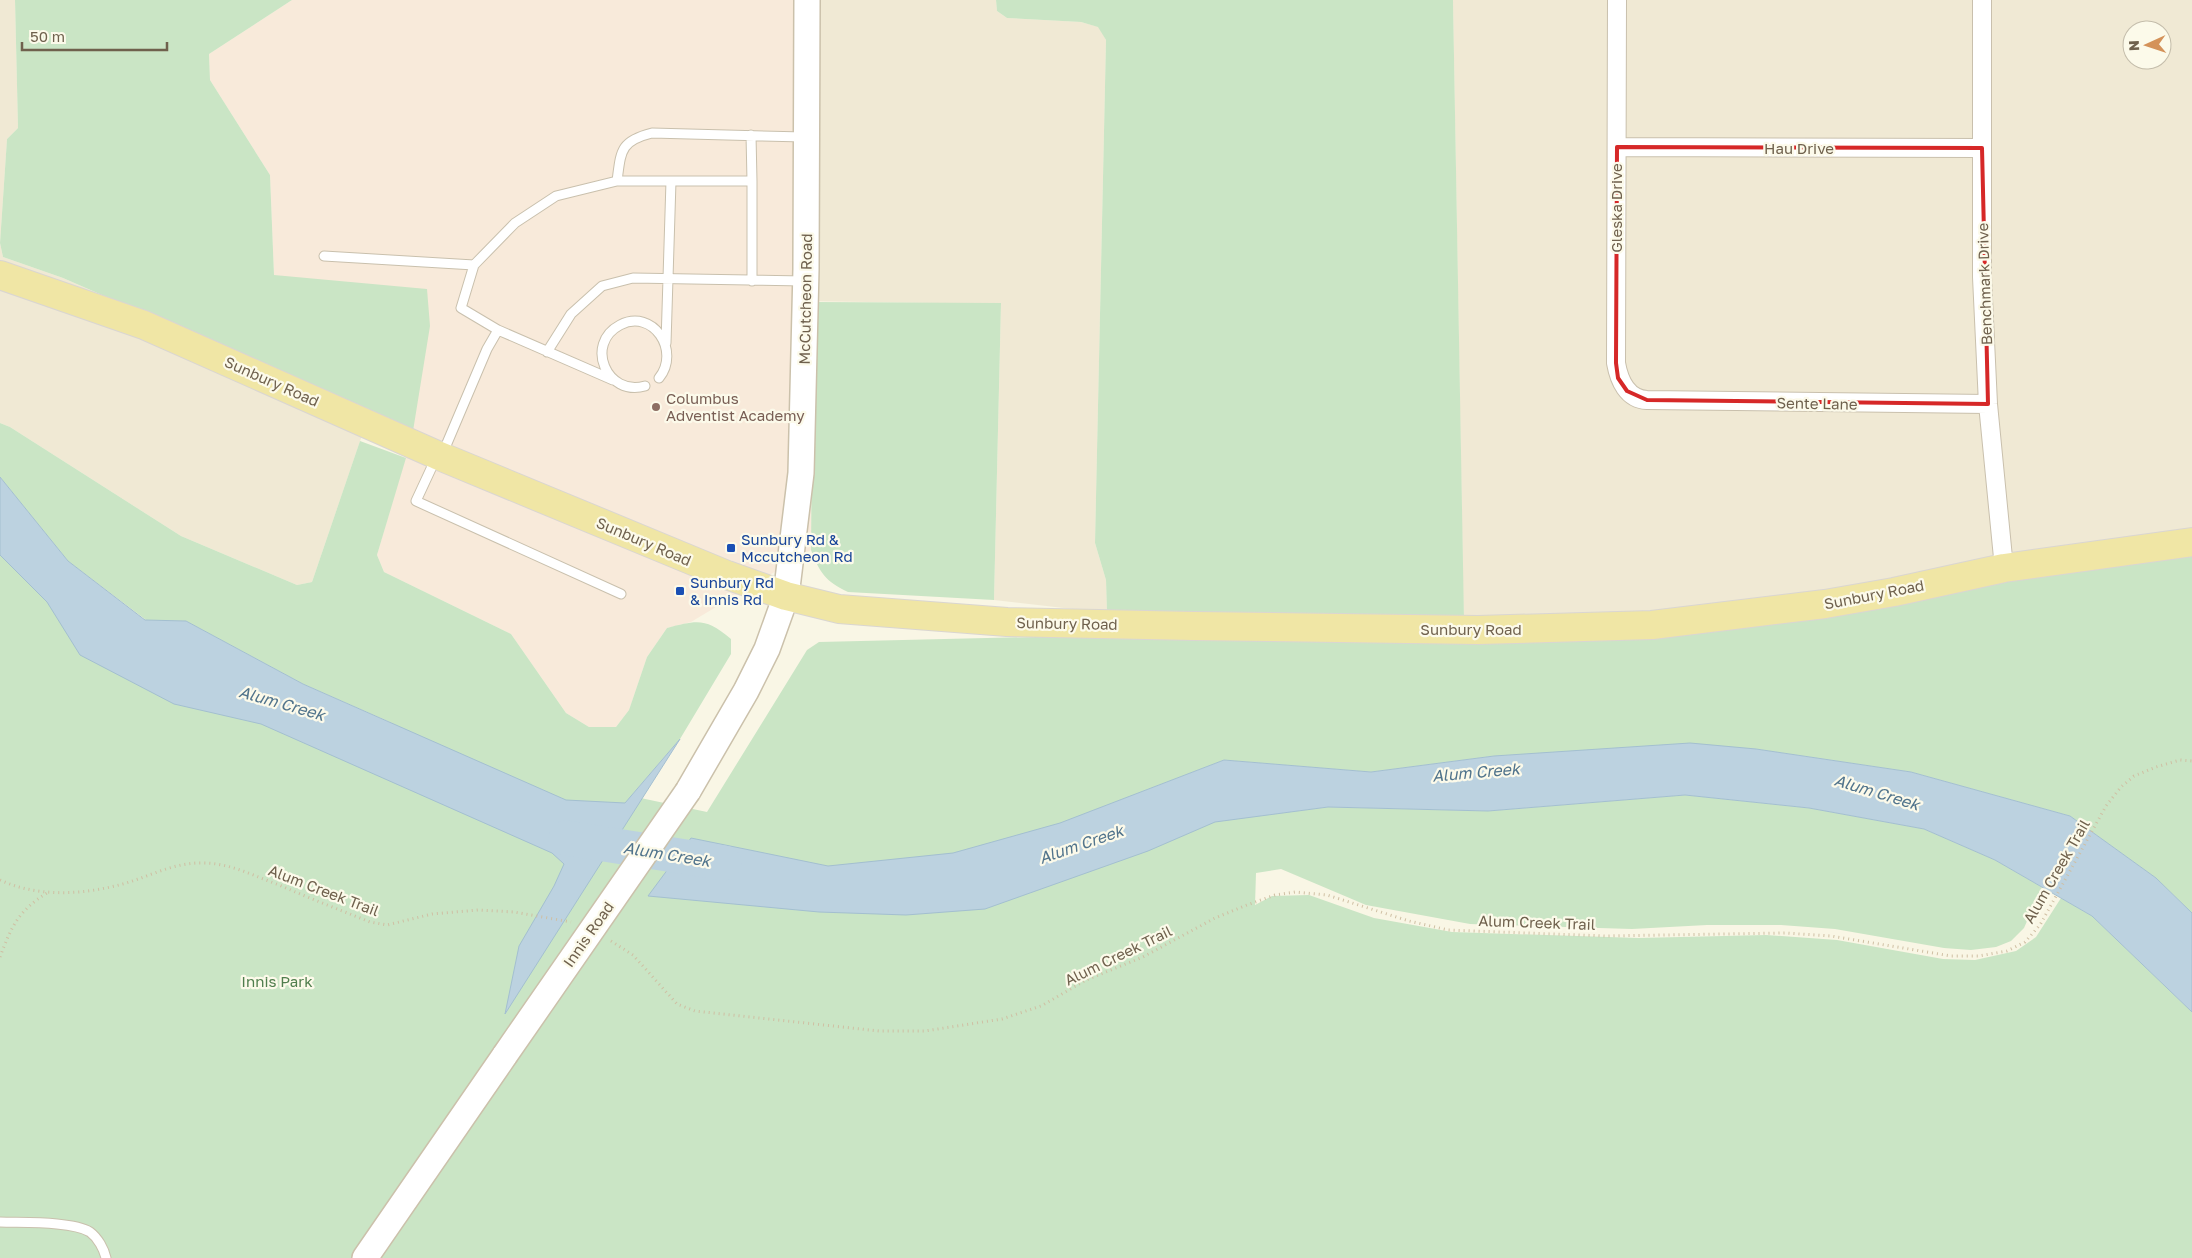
<svg xmlns="http://www.w3.org/2000/svg" width="2192" height="1258" font-family="'Golos Text',sans-serif">
<style>
.residential{fill:#f0e9d4;fill-rule:evenodd}
.commercial{fill:#f8eada}
.green{fill:#cae5c5}
.water{fill:#bcd2e0;stroke:#a3bfd0}
.lines{fill:none;stroke-linecap:round;stroke-linejoin:round}
.river{stroke:#bcd2e0;stroke-width:35}
.service-casing{stroke:#c9c0ad;stroke-width:11}
.minor-casing{stroke:#c9c0ad;stroke-width:20}
.secondary-casing{stroke:#cbc1ab;stroke-width:28}
.primary-casing{stroke:#dad6d1;stroke-width:30}
.path{stroke:#cfbfa3;stroke-width:3;stroke-dasharray:1 4;stroke-linecap:butt}
.service{stroke:#fff;stroke-width:9}
.minor{stroke:#fff;stroke-width:18}
.secondary{stroke:#fff;stroke-width:25}
.primary{stroke:#f0e6a5;stroke-width:28}
.secondary-bridge-casing{stroke:#cbc1ab;stroke-width:28;stroke-linecap:butt}
.secondary-bridge{stroke:#fff;stroke-width:25}
.marked{fill:none;stroke:#d62828;stroke-width:4;stroke-linejoin:round}
.education-dot{fill:#8d6e63;stroke:#fcfaea;stroke-width:2}
.transit-dot{fill:#1a4fb4;stroke:#fcfaea;stroke-width:2}
.labels{text-anchor:middle;dominant-baseline:central;stroke-width:4.5;stroke-linejoin:round;paint-order:stroke}
.street-label{font-size:15px;fill:#6f614d;stroke:#fcfaea}
.education-label{font-size:15px;fill:#785e54;stroke:#fcfaea;text-anchor:start}
.transit-label{font-size:15px;fill:#164399;stroke:#fcfaea;text-anchor:start}
.park-label{font-size:15px;fill:#507e4d;stroke:#fcfaea}
.water-label{font-size:16px;font-style:italic;fill:#51748c;stroke:#fcfaea}
</style>
<rect width="100%" height="100%" fill="#f9f6e5"/>
<path class="residential" d="M0,0H15L18,128L7,139L0,243L3,257L63,278L370,412L312,582L297,585L181,536L10,427L0,423Z
M805,0H996L997,11L1007,18L1081,22L1099,27L1106,40L1095,543L1106,580L1107,613L994,600L1001,304L801,301Z
M1453,0H2192V552L1464,642ZM2132,30H2162V60H2132Z"/>
<path class="commercial" d="M292,0H805L813,302L811,550L691,622L667,628L647,657L629,710L616,727H589L566,713L511,634L384,572L377,555L413,431L274,275L270,175L210,80L209,54Z"/>
<path class="green" d="M15,0H292L209,54L210,80L270,175L274,275L427,289L430,326L413,431L63,278L3,257L0,243L7,139L18,128Z
M996,0H1453L1464,620L1107,613L1106,580L1095,543L1106,40L1098,27L1081,22L1007,18L997,11Z
M813,302L1001,303L994,600L848,592C825,581 820,573 811,550Z
M0,423L10,427L181,536L297,585L312,582L360,441L406,458L377,555L384,572L511,634L566,713L589,727H616L629,710L647,657L667,628C698,620 706,618 731,639V654L680,739L631,796L707,812L807,650L819,642L1120,635L1464,642L2192,552V913L2156,878L2070,816L1911,772L1756,749L1494,756L1371,772L1224,760L1111,804L1258,816L1328,807L1488,811L1685,795L1809,808L1924,829L1995,860L2042,887L2024,928L2011,941L1996,947L1971,950L1944,948L1835,929L1781,925H1707L1632,929L1470,924L1366,905L1281,869L1256,873L1255,905L1272,896L1309,895L1374,918L1452,932L1638,938L1766,935L1837,940L1943,959L1975,960L2016,951L2036,937L2061,898L2092,916L2192,1012V1258H0V528L172,672L392,723L303,684L186,621L146,620L68,561L0,477Z"/>
<path class="water" d="M0,477L68,561L145,620L186,621L303,684L566,800L625,803L680,739L505,1014L519,946L554,886L564,864L552,853L261,724L174,704L80,655L47,602L0,555Z
M1690,743L1756,749L1911,772L2070,816L2156,878L2192,913V1012L2092,916L1995,860L1924,829L1809,808L1685,795L1488,811L1328,807L1215,822L1148,851L985,909L906,915L819,912L648,896L691,838L828,866L953,853L1060,823L1224,760L1371,772L1494,756Z"/>
<g class="lines">
<path class="river" d="M566,838L724,863"/>
<g class="service-casing">
<path id="service" d="M751,135L752,181
M617,181C621,151 620,141 652,133L804,137
M324,256L474,265
M666,343L671,181
M547,352L571,314L602,286L633,278L804,281
M613,380L498,330L461,308L474,265L515,223L556,196L617,181H752V281
M645,386C607,397 584,344 620,325C653,308 681,351 659,378
M442,455L487,349L498,330
M436,458L416,501L621,594
M0,1222C22,1223 72,1221 90,1232C98,1238 104,1249 106,1258"/>
</g>
<g class="minor-casing">
<path id="minor" d="M1617,0L1616,363C1619,380 1627,399 1647,400L1988,404
M1982,0V277L1988,404L2004,568
M1617,147L1982,148"/>
</g>
<g class="secondary-casing">
<path id="secondary" d="M688,791L746,691L767,649L786,596L801,473L806,269L807,0
M365,1258L505,1055"/>
</g>
<g class="primary-casing">
<path id="primary" d="M0,275L144,325L437,455L727,575L786,596L839,609L1007,622L1194,626L1478,630L1652,625L1825,604L1894,592L2004,568L2192,542"/>
</g>
<path class="path" d="M0,880C37,897 80,895 119,885C147,878 173,862 203,863C230,863 254,876 279,885C309,898 340,910 370,922L387,925L432,914L478,910L514,912L571,922
M611,941L633,955L677,1004L695,1011L879,1031H925L1002,1019L1041,1006L1086,980L1143,957L1215,918L1247,905L1275,895L1295,892L1327,895L1409,921L1448,930L1605,936L1785,933L1831,936L1951,956H1979L2007,951L2025,942L2040,925L2106,806L2121,787L2134,776L2156,767L2180,760L2192,761
M0,957C11,927 19,910 47,893"/>
<use href="#service" class="service"/>
<use href="#minor" class="minor"/>
<use href="#secondary" class="secondary"/>
<use href="#primary" class="primary"/>
<g class="secondary-bridge-casing">
<path id="secondary-bridge" d="M505,1055L688,791"/>
</g>
<use href="#secondary-bridge" class="secondary-bridge"/>
</g>
<path class="marked" d="M1617,147L1982,148L1988,404L1647,400L1627,391L1618,378L1616,363Z"/>
<circle class="education-dot" cx="656" cy="407" r="5"/>
<g class="transit-dot">
<rect x="726" y="543" width="10" height="10" rx="2.5"/>
<rect x="675" y="586" width="10" height="10" rx="2.5"/>
</g>
<g class="labels">
<g class="street-label">
<text x="1799" y="148">Hau Drive</text>
<text transform="translate(1616 208) rotate(-90)">Gleska Drive</text>
<text transform="translate(1984 284) rotate(-92)">Benchmark Drive</text>
<text transform="translate(805 299) rotate(-89)">McCutcheon Road</text>
<text transform="translate(272 381) rotate(24)">Sunbury Road</text>
<text transform="translate(1817 403) rotate(1)">Sente Lane</text>
<text transform="translate(644 541) rotate(23)">Sunbury Road</text>
<text transform="translate(1874 594) rotate(-11)">Sunbury Road</text>
<text transform="translate(1067 623) rotate(1)">Sunbury Road</text>
<text x="1471" y="629">Sunbury Road</text>
<text transform="translate(2056 871) rotate(-60)">Alum Creek Trail</text>
<text transform="translate(324 890) rotate(21)">Alum Creek Trail</text>
<text transform="translate(1537 922) rotate(2)">Alum Creek Trail</text>
<text transform="translate(588 934) rotate(-55)">Innis Road</text>
<text transform="translate(1118 955) rotate(-26)">Alum Creek Trail</text>
</g>
<g class="education-label">
<text x="666" y="398">Columbus<tspan x="666" dy="17">Adventist Academy</tspan></text>
</g>
<g class="transit-label">
<text x="741" y="539">Sunbury Rd &amp;<tspan x="741" dy="17">Mccutcheon Rd</tspan></text>
<text x="690" y="582">Sunbury Rd<tspan x="690" dy="17">&amp; Innis Rd</tspan></text>
</g>
<g class="park-label">
<text x="277" y="981">Innis Park</text>
</g>
<g class="water-label">
<text transform="translate(282 703) rotate(16)">Alum Creek</text>
<text transform="translate(1476 772) rotate(-5)">Alum Creek</text>
<text transform="translate(1877 792) rotate(17)">Alum Creek</text>
<text transform="translate(1081 844) rotate(-19)">Alum Creek</text>
<text transform="translate(667 854) rotate(9)">Alum Creek</text>
</g>
</g>
<g transform="translate(2147 45) rotate(267)"><circle r="24" fill="#fcfaea" stroke="#c4bdab"/>
<path d="M0-4L9 19L0 12L-9 19Z" fill="#d49259"/>
<text y="-8" font-size="14" font-weight="bold" text-anchor="middle" fill="#6f614d">N</text>
</g>
<path d="M22 42v8h145v-8" fill="none" stroke="#6f614d" stroke-width="2.5"/>
<text x="30" y="42" font-size="15" fill="#6f614d" stroke="#fcfaea" stroke-width="4" paint-order="stroke">50 m</text>
</svg>
